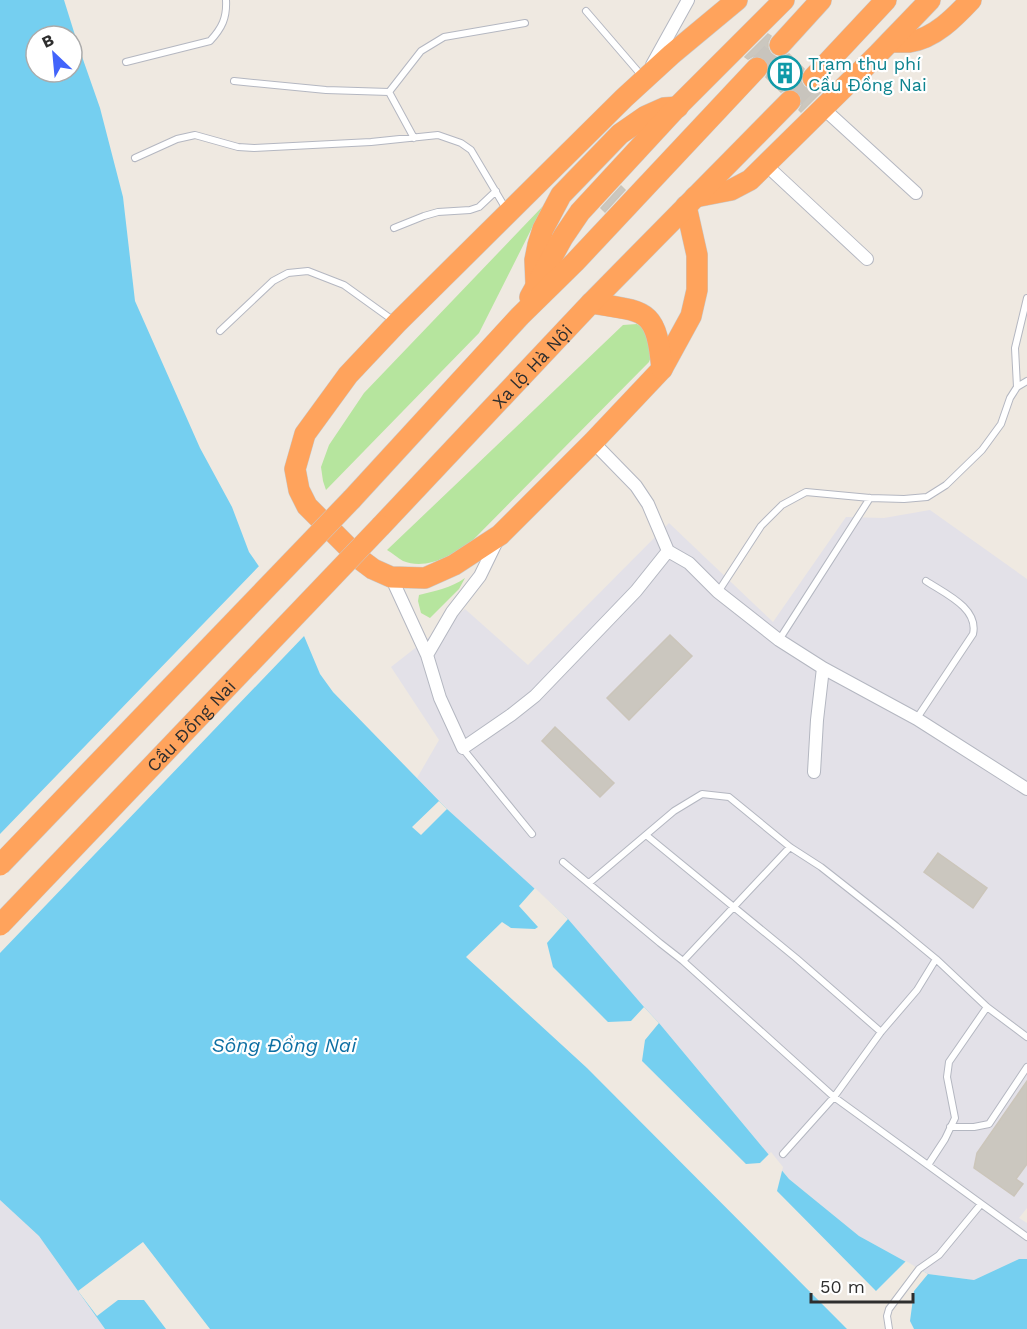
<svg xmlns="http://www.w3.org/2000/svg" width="1027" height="1329" font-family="'Work Sans',sans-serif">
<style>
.industrial{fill:#e3e1e8}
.green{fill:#b6e59e}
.water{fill:#75cff0;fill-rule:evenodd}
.pier{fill:#efe9e1}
.building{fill:#cbc7bf;stroke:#cbc5ba;stroke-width:1.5}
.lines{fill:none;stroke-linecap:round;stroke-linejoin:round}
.highway-tunnel{stroke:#c8c4bd;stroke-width:21;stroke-dasharray:21 10;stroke-linecap:butt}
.lane-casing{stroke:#b4b7c1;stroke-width:8}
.street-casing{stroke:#b4b7c1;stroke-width:14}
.highway-casing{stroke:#c9c9c9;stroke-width:22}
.lane{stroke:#fff;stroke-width:6}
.street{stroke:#fff;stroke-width:12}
.highway{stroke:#ffa35c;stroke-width:21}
.highway-bridge-casing{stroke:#c9c9c9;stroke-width:22;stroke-linecap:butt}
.highway-bridge{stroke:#ffa35c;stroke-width:21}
.labels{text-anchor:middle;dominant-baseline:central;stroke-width:4.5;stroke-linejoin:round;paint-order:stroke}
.culture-label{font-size:18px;fill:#0d838f;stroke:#fff;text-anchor:start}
.street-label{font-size:18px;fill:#2e2e2e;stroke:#fff}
.water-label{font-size:20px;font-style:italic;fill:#0d6fa3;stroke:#fff}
</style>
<rect width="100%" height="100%" fill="#efe9e1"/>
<path class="industrial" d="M930,510L1027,579V1208L1019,1218L1027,1223V1259H1019L974,1280L928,1274L859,1236L789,1179L659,1023L417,778L439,740L391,667L465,609L528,665L669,523L773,622L846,517L884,518Z
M0,1200L39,1236L105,1329H0Z"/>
<path class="green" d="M543,206L479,333L326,490L323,481L321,467L329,445L364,393Z
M637,324L644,329L653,351L649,362L473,540C455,554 427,571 403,561C398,558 392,553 387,550L623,325Z
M465,578L459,589L430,618L421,613L418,601L419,595C435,591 451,588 465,578Z"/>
<path class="water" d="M0,0H64L79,48L100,108L123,197L135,301L200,448L232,507L249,552L299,624L320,674L333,692L447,809L568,919L644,1007L659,1023L789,1179L859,1236L928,1274L974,1280L1019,1259H1027V1329H105L39,1236L0,1200ZM36,36H72V72H36Z"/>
<path class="pier" d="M261,564L301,623L306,634L0,953V834Z
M439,801L447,809L421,835L412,827Z
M535,888L568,919L547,943L553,967L608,1022L631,1021L644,1007L659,1023L645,1040L642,1061L746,1164L760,1163L771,1152L783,1167L777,1191L876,1291L906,1261L928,1274L914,1291L910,1321L914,1329H847L587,1068L466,957L502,922L511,928L535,929L538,927L519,906Z
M143,1242L210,1329H166L144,1300H118L97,1316L78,1291Z"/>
<path class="building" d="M768,34L771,36L768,42V48L771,54L778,58L783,57L789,54L804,69L801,76V81L804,87L811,90H816L822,87L824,89L801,112L799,110L802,105V98L799,92L793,89H786L781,92L766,77L769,70V65L766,59L759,56H753L748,59L745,57Z
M621,186L625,190L605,212L601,208Z
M670,635L692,656L629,720L607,698Z
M555,727L614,783L600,797L542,741Z
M938,853L987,888L973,908L924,872Z
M1027,1081V1164L1016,1179L1023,1184L1014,1196L974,1168L977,1153Z"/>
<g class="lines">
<path class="highway-tunnel" d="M757,68L780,45
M790,101L813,78"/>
<g class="lane-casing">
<path id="lane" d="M586,11L642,76
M126,62L210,41C222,28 227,18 226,0
M234,81L326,90L389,92L414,138
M389,92L421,51L444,37L525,23
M135,158L177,139L195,135L238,147L254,148L371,142L438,135L461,143L471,150L506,209
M394,228L424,216L438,212L470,210L479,207L496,191
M220,331L273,281L288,273L308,271L344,285L394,321
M1017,387L1015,348L1027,298
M718,592L761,526L782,505L806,492L870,498L904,499L927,497L946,485L982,450L1001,424L1010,398L1017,387L1027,381
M779,640L870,498
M917,718L973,634C979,608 944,593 926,581
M463,749L532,834
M646,835L796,958L881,1032
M563,862L660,943L683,961L834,1097L1027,1237
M589,883L674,811L702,794L729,797L790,847L821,867L896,926L936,959L987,1007L1027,1037
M683,961L790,847
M950,1127H974L989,1124L1027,1067
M783,1154L834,1097L881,1032L917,990L936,959
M928,1165L945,1139L955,1118L947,1077L949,1062L987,1007
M889,1329L887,1316L889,1309L919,1269L939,1255L981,1204"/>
</g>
<g class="street-casing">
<path id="street" d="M652,65L688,0
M823,108L916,193
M766,165L867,259
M593,442L636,486L648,504L668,551L689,563L718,592L779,640L823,668L917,719L1027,789
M391,577L427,655L440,698L463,748L511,715L535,696L636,591L668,551
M427,655L452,612L480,576L498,539
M814,772L817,720L823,668"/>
</g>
<g class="highway-casing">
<g id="highway">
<path d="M890,42C896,42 902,42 909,42C934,39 955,17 971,0"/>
<path d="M780,45L821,0"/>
<path d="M813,78L886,0"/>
<path d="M695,197L731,190L750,180L879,53L930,0"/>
<path d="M686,206L697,255V290L691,316L662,369L593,442L500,535L454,565L425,578L391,577L373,569L361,560L307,506L299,490L295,469L305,434L348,375L397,323L624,98L672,54L737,0"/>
<path d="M536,284L535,260L538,245L543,229L561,195L620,134L646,116L664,108L678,107"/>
<path d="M530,297L563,237L580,212L678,106L784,0"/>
<path d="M591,303C647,312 656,308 662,369"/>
<path d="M352,499L520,316L575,262L757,68"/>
<path id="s1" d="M381,526L591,303L790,101"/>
</g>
</g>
<use href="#lane" class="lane"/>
<use href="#street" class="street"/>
<use href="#highway" class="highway"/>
<g class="highway-bridge-casing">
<g id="highway-bridge">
<path d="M0,865L352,499"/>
<path id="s2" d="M0,925L381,526"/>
</g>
</g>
<use href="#highway-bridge" class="highway-bridge"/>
</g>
<defs>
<g id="building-ring" transform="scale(1.725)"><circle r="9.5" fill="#fff" stroke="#0f9aa8" stroke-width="1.5"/><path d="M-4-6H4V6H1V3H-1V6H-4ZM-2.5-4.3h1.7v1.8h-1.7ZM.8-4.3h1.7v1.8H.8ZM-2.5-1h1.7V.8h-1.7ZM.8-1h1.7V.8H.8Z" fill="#0f9aa8"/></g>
</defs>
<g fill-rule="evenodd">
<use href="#building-ring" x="785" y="73"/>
</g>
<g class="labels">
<g class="culture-label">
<text x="808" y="63">Trạm thu phí<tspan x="808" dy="21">Cầu Đồng Nai</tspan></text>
</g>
<g class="street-label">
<text stroke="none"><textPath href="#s1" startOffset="220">Xa lộ Hà Nội</textPath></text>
<text stroke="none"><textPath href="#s2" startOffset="276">Cầu Đồng Nai</textPath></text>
</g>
<g class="water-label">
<text x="284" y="1045">Sông Đồng Nai</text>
</g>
</g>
<g transform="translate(54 54) rotate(334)"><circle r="28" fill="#ffffff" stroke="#ababab" stroke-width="1.5"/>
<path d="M0-4.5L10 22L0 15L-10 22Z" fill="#4264fb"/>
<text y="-9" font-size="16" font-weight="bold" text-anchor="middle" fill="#2e2e2e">B</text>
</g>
<path d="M811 1293v9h102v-9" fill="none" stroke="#2e2e2e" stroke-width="3"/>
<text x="820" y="1293" font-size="18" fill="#2e2e2e" stroke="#ffffff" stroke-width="4.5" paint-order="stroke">50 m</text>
</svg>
